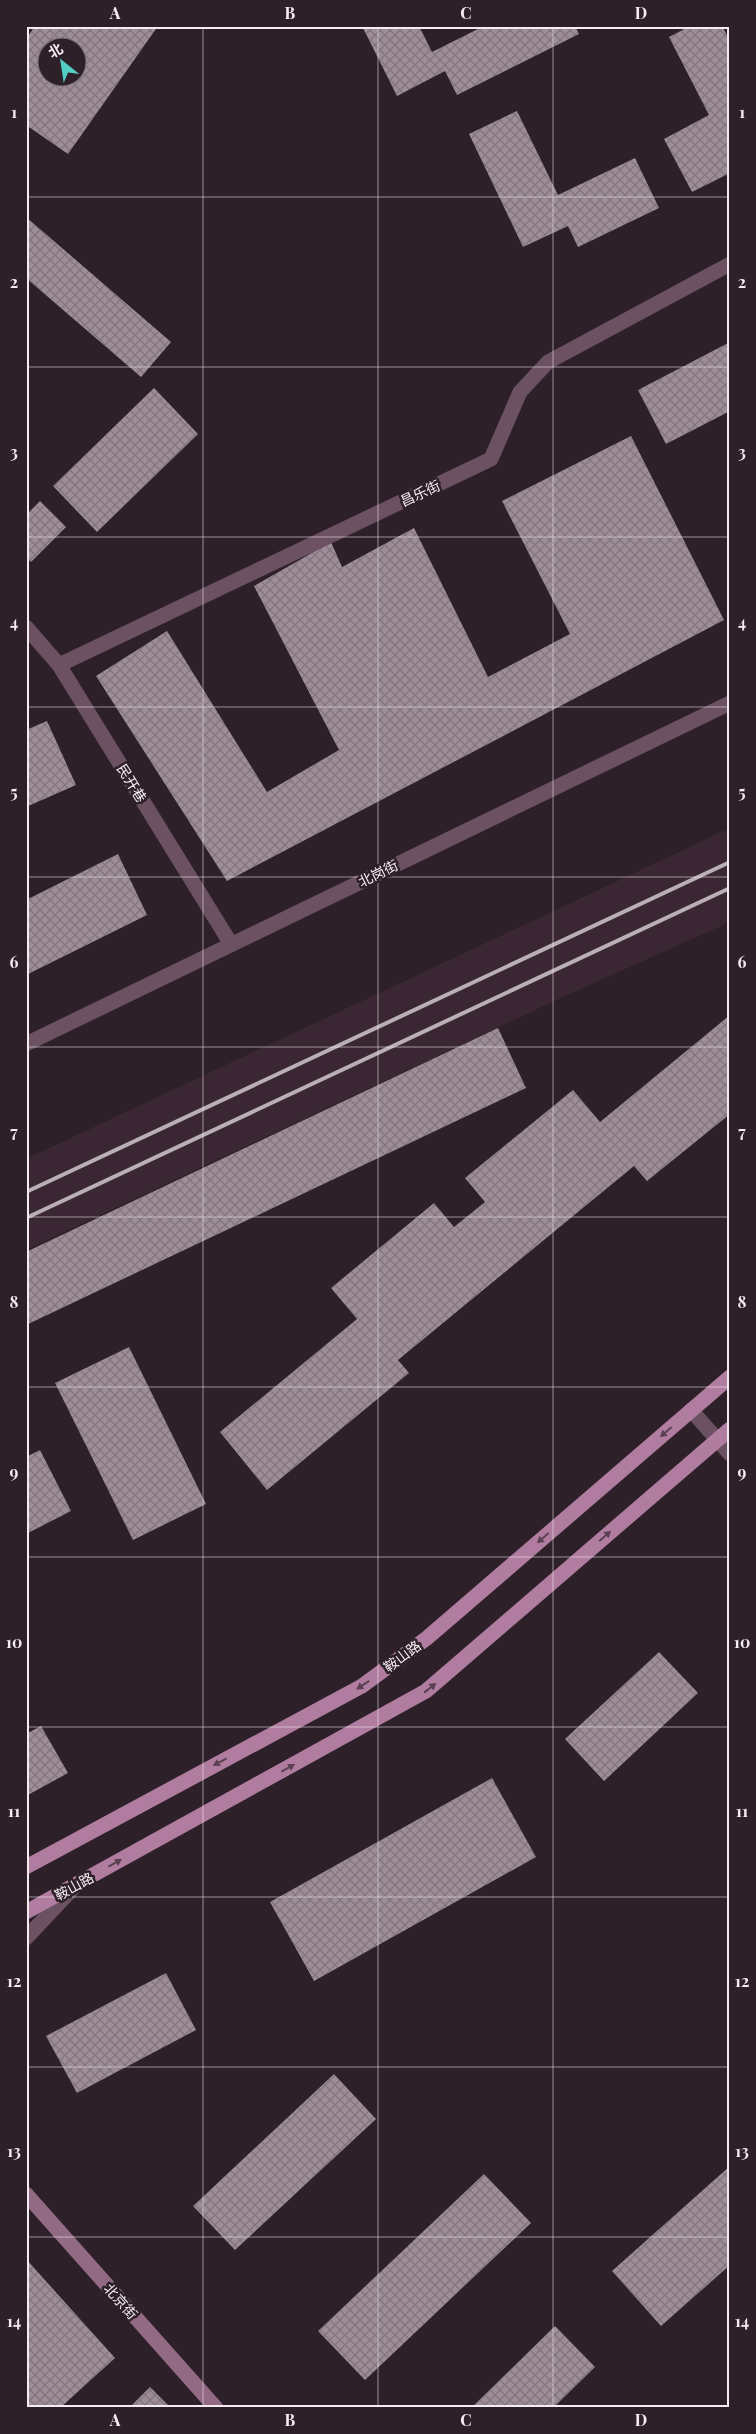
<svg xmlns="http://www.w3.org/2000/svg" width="756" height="2434" font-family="'Playfair Display','Noto Sans SC',serif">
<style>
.built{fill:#3a2733}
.building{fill:url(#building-cross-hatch);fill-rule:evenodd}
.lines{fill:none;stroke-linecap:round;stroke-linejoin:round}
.street{stroke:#6b5162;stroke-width:15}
.secondary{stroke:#926a84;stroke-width:15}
.primary{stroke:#b07c9f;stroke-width:15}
.rail{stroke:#baafb6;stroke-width:4}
.oneway{fill:#5b4052}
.grid{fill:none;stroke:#f5ecf2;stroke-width:1;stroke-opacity:0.55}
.labels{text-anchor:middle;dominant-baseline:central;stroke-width:5;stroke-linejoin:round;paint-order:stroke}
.street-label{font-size:14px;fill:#f5ecf2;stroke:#2d2029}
.neatline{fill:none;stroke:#f5ecf2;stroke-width:2}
.grid-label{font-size:16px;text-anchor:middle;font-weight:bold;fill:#f5ecf2}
</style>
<defs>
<pattern id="building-cross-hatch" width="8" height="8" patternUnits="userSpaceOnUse" patternTransform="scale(1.25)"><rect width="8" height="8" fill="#9e8d98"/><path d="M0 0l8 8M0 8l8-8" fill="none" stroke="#81747c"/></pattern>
</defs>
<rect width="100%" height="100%" fill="#2d2029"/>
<path class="built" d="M730,828V922L565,996L26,1250V1159Z"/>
<path class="building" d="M35,26H158L68,154L26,125V39ZM48,48H78V78H48Z
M362,26H419L432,52L484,26H575L579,34L457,95L445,71L397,96Z
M690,26H722L730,41V173L692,192L664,139L709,115L669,37Z
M517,111L558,195L635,158L659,208L578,247L568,226L523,247L469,134Z
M26,217L171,342L141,377L26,278Z
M730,342V411L666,444L638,390Z
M154,388L198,434L97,532L53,486Z
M631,436L724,620L227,881L96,676L167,631L267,792L339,750L254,586L331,542L342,567L414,528L488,677L570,634L502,501Z
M40,501L66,527L31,562L26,558V515Z
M47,721L76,785L26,807V730Z
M118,854L147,915L26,975V900Z
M730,1015V1114L647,1181L634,1166L398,1360L409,1373L267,1490L220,1432L357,1319L331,1288L434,1203L454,1227L485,1202L465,1178L573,1090L600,1122Z
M498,1028L526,1088L26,1325V1252Z
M129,1347L206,1504L133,1540L55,1383Z
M40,1450L71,1511L26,1534V1457Z
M659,1652L698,1693L604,1781L565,1739Z
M41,1726L68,1773L26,1796V1734Z
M492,1778L536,1857L314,1981L270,1902Z
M166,1973L196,2030L77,2093L46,2036Z
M334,2074L376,2119L235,2250L193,2206Z
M730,2166V2265L661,2326L612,2271Z
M484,2174L531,2223L365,2380L318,2331Z
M26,2259L115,2358L60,2408H26Z
M555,2326L595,2367L553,2408H471Z
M150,2387L171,2408H129Z"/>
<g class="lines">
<path class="street" d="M26,627L59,665L231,944
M59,665L491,459L520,392L548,362L730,264
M26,1044L730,703
M691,1410L730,1454
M26,1938L75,1886"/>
<path class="secondary" d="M26,2194L216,2408"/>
<path class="primary" d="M26,1867L362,1686L427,1638L730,1377
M26,1912L426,1691L730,1429"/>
<path class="rail" d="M26,1192L730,862
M26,1218L730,888"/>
</g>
<defs><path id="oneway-solid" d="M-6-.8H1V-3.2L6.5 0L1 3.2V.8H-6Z" transform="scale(1.25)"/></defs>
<g class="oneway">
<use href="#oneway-solid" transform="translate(666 1432) rotate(139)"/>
<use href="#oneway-solid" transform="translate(605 1536) rotate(-41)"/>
<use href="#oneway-solid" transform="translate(543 1538) rotate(139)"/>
<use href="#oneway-solid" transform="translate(363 1685) rotate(147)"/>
<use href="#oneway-solid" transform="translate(430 1688) rotate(-38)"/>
<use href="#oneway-solid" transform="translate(220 1762) rotate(152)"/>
<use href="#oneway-solid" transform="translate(288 1768) rotate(-29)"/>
<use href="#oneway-solid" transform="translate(115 1863) rotate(-29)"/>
</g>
<path class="grid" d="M203,26V2408M378,26V2408M553,26V2408M26,197H730M26,367H730M26,537H730M26,707H730M26,877H730M26,1047H730M26,1217H730M26,1387H730M26,1557H730M26,1727H730M26,1897H730M26,2067H730M26,2237H730"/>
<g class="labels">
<g class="street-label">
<text transform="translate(420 493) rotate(-25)">昌乐街</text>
<text transform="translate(132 783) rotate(58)">民开巷</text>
<text transform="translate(378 873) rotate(-26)">北岗街</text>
<text transform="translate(402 1656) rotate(-37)">鞍山路</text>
<text transform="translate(74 1886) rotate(-29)">鞍山路</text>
<text transform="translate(121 2301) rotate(48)">北京街</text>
</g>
</g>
<rect width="756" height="2434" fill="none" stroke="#2d2029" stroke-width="55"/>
<g transform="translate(62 62) rotate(330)"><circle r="24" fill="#2d2029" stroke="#7d7279"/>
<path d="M0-4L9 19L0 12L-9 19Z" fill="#54cdc6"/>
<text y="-8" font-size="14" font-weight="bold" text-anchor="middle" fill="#f5ecf2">北</text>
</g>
<rect x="28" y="28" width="700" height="2378" class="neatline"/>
<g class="grid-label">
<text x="115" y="19">A</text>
<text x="290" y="19">B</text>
<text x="466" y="19">C</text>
<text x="641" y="19">D</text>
<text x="14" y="118">1</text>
<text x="742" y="118">1</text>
<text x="14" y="288">2</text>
<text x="742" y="288">2</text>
<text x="14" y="458">3</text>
<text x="742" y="458">3</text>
<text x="14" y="628">4</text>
<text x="742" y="628">4</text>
<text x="14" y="798">5</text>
<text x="742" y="798">5</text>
<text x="14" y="968">6</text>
<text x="742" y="968">6</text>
<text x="14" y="1138">7</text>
<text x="742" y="1138">7</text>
<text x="14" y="1308">8</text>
<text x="742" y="1308">8</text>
<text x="14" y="1478">9</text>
<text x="742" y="1478">9</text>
<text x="14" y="1648">10</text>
<text x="742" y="1648">10</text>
<text x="14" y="1817">11</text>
<text x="742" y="1817">11</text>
<text x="14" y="1987">12</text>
<text x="742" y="1987">12</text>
<text x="14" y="2157">13</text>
<text x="742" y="2157">13</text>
<text x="14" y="2327">14</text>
<text x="742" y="2327">14</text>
<text x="115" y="2426">A</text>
<text x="290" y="2426">B</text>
<text x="466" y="2426">C</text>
<text x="641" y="2426">D</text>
</g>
</svg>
